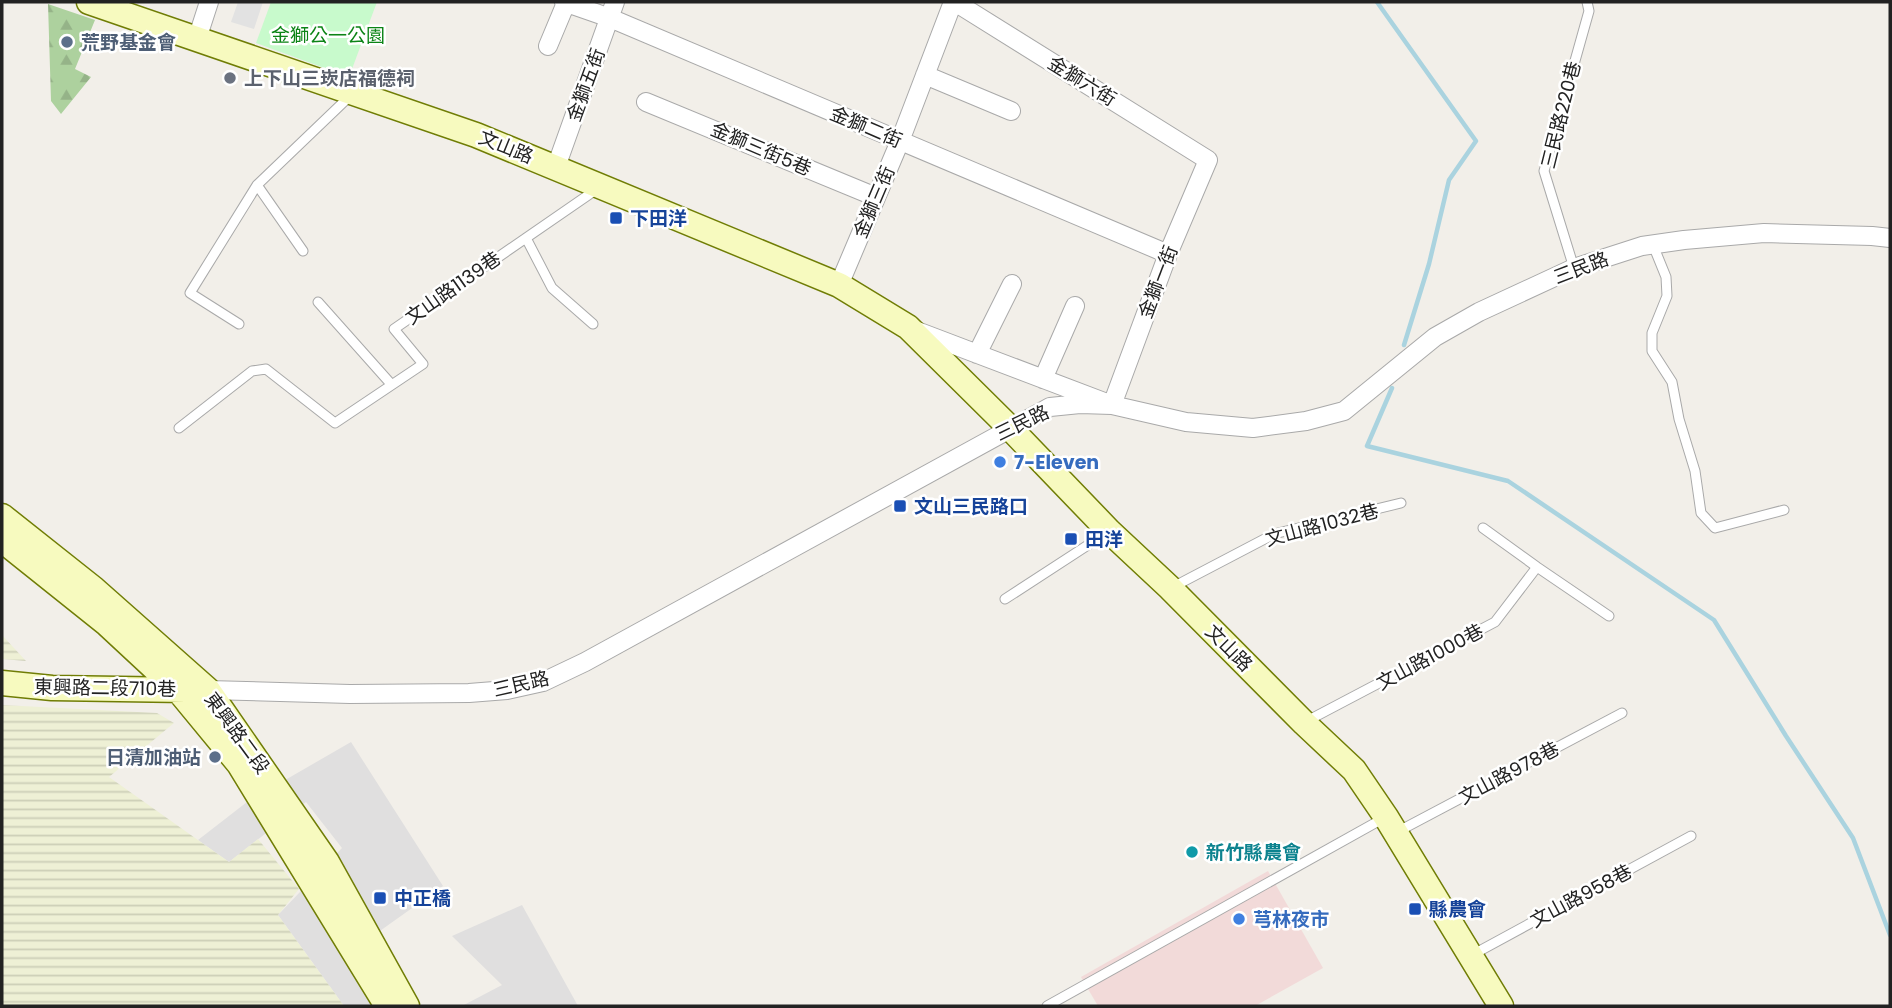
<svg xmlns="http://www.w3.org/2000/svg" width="1892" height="1008" font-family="Poppins,'Noto Sans TC',sans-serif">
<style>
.residential{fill:#e0dfdf}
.commercial{fill:#f2dad9}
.farmland{fill:url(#farmland-rules)}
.forest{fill:url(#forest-firs)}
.park{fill:#c8facc}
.parking{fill:#e2e2e2}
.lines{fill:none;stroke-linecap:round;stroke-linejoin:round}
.stream{stroke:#aad3df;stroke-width:4.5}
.lane-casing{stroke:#a9a9a9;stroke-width:11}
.street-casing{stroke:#a9a9a9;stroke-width:20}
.secondary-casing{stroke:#707d05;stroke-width:27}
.lane{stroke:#fff;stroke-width:9}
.street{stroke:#fff;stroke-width:18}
.secondary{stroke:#f7fabf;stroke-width:24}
.service-dot{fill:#5c6f8a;stroke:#fff;stroke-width:2.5}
.worship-dot{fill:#6b7280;stroke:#fff;stroke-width:2.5}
.transit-dot{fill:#1a4fb4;stroke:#fff;stroke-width:2.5}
.shop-dot{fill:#3f7fe0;stroke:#fff;stroke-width:2.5}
.culture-dot{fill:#0f9aa8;stroke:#fff;stroke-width:2.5}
.labels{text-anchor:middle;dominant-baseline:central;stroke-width:5;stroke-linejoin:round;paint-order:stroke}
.park-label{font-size:19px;fill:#0c8416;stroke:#fff}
.service-label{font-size:19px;font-weight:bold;fill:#4e5e75;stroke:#fff;text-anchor:start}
.worship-label{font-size:19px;font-weight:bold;fill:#5b616d;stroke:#fff;text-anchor:start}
.street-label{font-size:19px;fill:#222;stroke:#fff}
.transit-label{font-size:19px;font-weight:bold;fill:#164399;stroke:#fff;text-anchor:start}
.shop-label{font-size:19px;font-weight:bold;fill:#366cbe;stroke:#fff;text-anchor:start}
.culture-label{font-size:19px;font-weight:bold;fill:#0d838f;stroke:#fff;text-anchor:start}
</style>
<defs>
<pattern id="farmland-rules" width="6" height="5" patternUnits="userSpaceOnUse" patternTransform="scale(1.75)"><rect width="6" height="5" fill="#eef0d5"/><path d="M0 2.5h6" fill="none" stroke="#ccceb7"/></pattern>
<pattern id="forest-firs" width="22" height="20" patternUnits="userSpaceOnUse" patternTransform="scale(1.75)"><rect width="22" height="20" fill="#add19e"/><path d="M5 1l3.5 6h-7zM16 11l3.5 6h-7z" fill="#95b388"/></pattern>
</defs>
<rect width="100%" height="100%" fill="#f2efe9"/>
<path class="residential" d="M351,742L443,886L349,953L378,1006H344L278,915L342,848L306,802L229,862L198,840L247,802Z
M522,905L578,1006H462L502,985L452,936Z"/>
<path class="commercial" d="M1268,871L1323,968L1255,1006H1098L1081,977Z"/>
<path class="farmland" d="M2,635L26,661L2,659Z
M2,705L157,713L174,723L109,777L229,862L258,839L299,889L278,915L344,1006H2Z"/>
<path class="forest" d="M48,4L95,20L75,69L91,77L61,114L51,101Z"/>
<path class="park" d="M271,2H377L349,77L256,43Z"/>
<path class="parking" d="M238,2H263L254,29L231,22Z"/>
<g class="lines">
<path class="stream" d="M1377,2L1476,141L1449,180L1429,264L1404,345
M1392,388L1367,446L1508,481L1714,620L1786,736L1853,838L1890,935"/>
<g class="lane-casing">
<path id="lane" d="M257,185L303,251
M526,238L552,288L593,324
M1653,245L1666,277L1667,296L1652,333V351L1672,382L1679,419L1695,471L1701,513L1715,528L1784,510
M1574,268L1544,171L1589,11L1587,2
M318,302L391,384
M239,324L190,293L257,185L352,94
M179,428L252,371L266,369L335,423L423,364L394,329L597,189
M1483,528L1537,567L1609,616
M1171,588L1274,534L1401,503
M1005,599L1108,532
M1305,722L1495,622L1537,567
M1397,832L1622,713
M1472,955L1691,836
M1047,1006L1384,818"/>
</g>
<g class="street-casing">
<path id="street" d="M564,2L610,18L1168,254
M197,39L209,2
M548,46L566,3
M925,75L1011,111
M646,102L876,197
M556,167L615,2
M839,285L900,141L953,2
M917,331L1112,405L1168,254L1208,160L955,2
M977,354L1012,284
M1043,379L1075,306
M208,690L350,694L469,693L507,690L543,682L585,662L1050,407L1080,404L1112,405L1186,422L1253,428L1306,421L1344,411L1435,337L1479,312L1574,268L1642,246L1684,240L1764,233L1872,236L1890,238"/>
</g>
<g class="secondary-casing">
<path id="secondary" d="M89,2L476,135L839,285L908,327L1010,428L1109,531L1170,588L1304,723L1354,770L1386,817L1501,1006
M2,516L94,589L208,690L327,862L407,1006
M2,540L107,624L178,690L239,764L387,1006
M2,683L52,688L186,690"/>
</g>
<use href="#lane" class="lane"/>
<use href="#street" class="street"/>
<use href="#secondary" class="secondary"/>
</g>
<g class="service-dot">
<circle cx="67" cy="42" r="7"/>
<circle cx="215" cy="757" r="7"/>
</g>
<circle class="worship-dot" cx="230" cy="78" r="7"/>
<g class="transit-dot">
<rect x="609" y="211" width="14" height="14" rx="3.5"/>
<rect x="893" y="499" width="14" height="14" rx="3.5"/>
<rect x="1064" y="532" width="14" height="14" rx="3.5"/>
<rect x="373" y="891" width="14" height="14" rx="3.5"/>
<rect x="1408" y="902" width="14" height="14" rx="3.5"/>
</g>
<g class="shop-dot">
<circle cx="1000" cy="462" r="7"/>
<circle cx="1239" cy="919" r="7"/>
</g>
<circle class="culture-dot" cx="1192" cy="852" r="7"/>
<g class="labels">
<g class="park-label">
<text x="328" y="35">金獅公一公園</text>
</g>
<g class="service-label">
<text x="81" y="42">荒野基金會</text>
<text x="201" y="757" text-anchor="end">日清加油站</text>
</g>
<g class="worship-label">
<text x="244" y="78">上下山三崁店福德祠</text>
</g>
<g class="street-label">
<text transform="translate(1082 81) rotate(32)">金獅六街</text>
<text transform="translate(586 85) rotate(-70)">金獅五街</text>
<text transform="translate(1561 115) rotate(-76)">三民路220巷</text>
<text transform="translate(866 127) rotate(23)">金獅二街</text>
<text transform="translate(506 147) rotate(22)">文山路</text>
<text transform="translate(761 149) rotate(23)">金獅三街5巷</text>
<text transform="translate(874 202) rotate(-67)">金獅三街</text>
<text transform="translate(1581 268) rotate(-21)">三民路</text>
<text transform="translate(1158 282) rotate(-69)">金獅一街</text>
<text transform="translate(453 288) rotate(-35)">文山路1139巷</text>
<text transform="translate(1022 423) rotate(-26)">三民路</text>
<text transform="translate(1322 525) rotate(-15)">文山路1032巷</text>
<text transform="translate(1229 648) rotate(45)">文山路</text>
<text transform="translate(1430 657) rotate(-28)">文山路1000巷</text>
<text transform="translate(521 684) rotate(-13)">三民路</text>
<text transform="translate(105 688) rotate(1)">東興路二段710巷</text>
<text transform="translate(237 733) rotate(54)">東興路二段</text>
<text transform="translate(1509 773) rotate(-28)">文山路978巷</text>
<text transform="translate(1581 896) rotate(-28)">文山路958巷</text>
</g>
<g class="transit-label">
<text x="630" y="218">下田洋</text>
<text x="914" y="506">文山三民路口</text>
<text x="1085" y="539">田洋</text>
<text x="394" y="898">中正橋</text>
<text x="1429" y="909">縣農會</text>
</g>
<g class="shop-label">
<text x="1014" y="462">7-Eleven</text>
<text x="1253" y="919">芎林夜市</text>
</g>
<g class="culture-label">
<text x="1206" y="852">新竹縣農會</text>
</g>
</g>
<rect width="1892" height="1008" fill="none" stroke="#222222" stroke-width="7"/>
</svg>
